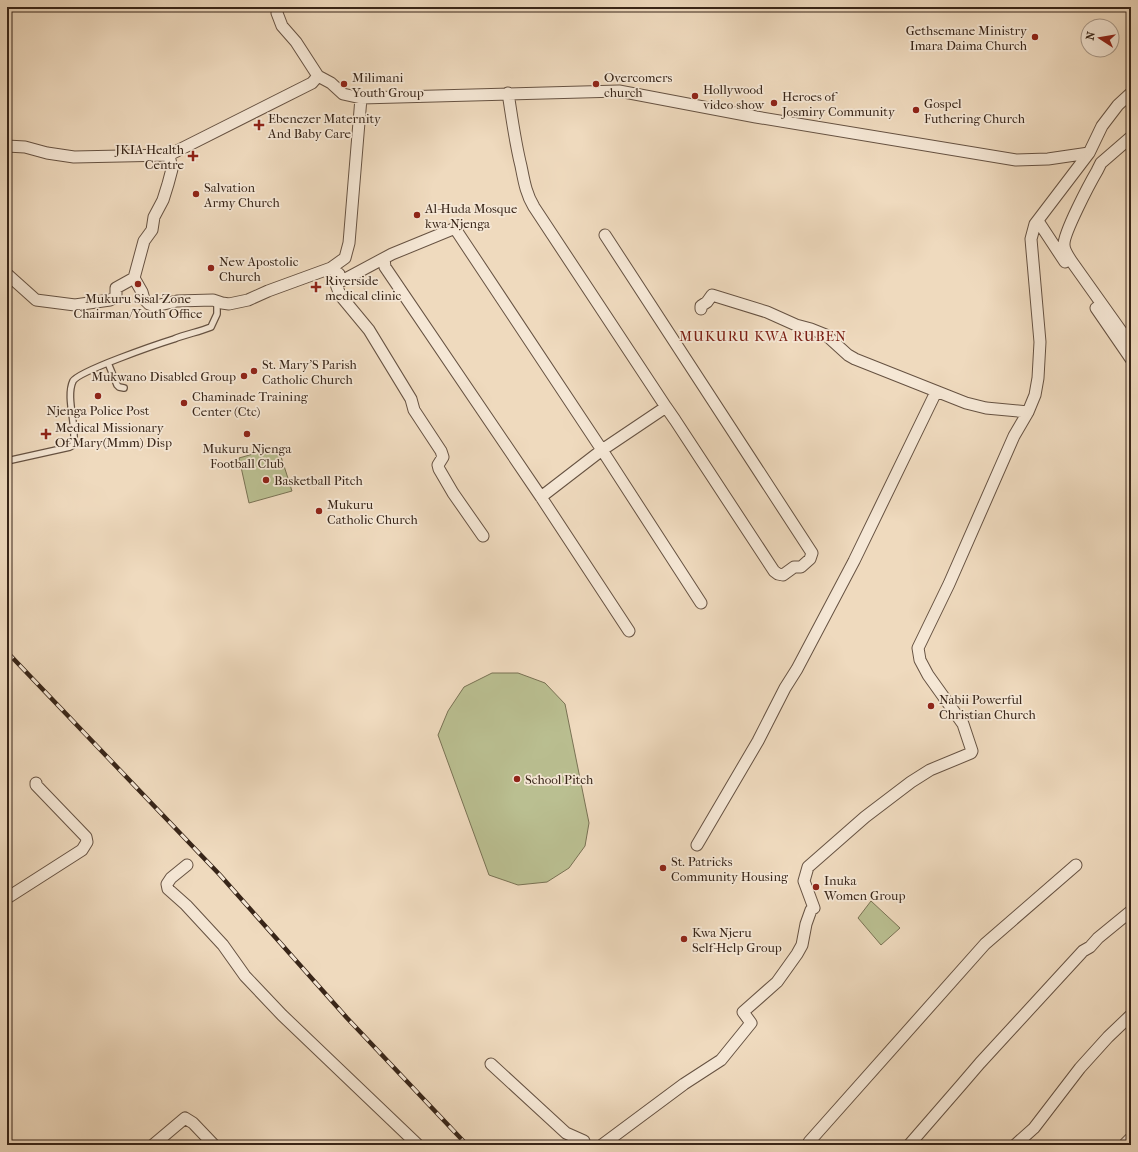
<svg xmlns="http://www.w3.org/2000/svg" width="1138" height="1152" font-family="'IM FELL French Canon',serif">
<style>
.green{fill:#babf91;stroke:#797254}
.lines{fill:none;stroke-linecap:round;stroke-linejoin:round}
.lane-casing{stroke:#665242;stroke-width:8}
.street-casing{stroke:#665242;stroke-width:13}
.lane{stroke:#f5e7d5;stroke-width:5.5}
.street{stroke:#f5e7d5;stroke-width:11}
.rail-casing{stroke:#382518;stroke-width:4.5}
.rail{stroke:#f5e7d5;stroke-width:3;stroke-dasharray:9;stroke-linecap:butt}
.poi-dot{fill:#8f2418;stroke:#f5e7d5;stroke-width:1.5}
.labels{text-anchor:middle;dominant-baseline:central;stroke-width:3.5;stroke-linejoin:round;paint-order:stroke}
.poi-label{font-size:13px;fill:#382518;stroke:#f5e7d5;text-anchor:start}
.neighbourhood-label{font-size:14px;letter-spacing:1px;fill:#7a1f14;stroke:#f5e7d5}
</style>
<rect width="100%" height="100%" fill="#efdabe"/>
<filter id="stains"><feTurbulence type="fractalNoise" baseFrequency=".005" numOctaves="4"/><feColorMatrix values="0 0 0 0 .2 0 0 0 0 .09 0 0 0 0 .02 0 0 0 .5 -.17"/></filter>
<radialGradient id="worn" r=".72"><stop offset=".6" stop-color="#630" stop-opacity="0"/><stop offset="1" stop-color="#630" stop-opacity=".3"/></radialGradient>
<path class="green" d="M278,447L292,491L249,503L239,458Z
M492,673H518L545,683L565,704L589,823L585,846L569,868L547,882L518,885L489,875L438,735L448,711L464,687Z
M871,901L900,928L881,945L858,918Z"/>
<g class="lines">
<g class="lane-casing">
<path id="lane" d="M108,363L117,385L119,387L124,388
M7,461L70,447L73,445C78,429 65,398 73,381C79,371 158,344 174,339C186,334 199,332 211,327L217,314V302"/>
</g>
<g class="street-casing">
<path id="street" d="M278,7L277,13L282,26L296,42L318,76L331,83L343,94L361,98L619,91L756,117L1016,160L1048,159L1089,153
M508,93C512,118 515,142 521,166C524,181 526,194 534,207L666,407L675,420L774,571L778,574L783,575L794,567H801L810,559L812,553L605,235
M1131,137L1101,163L1097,171C1090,183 1063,234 1064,245C1064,251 1069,257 1072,262L1131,345
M7,146L25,147L47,153L74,157L169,155L312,83L318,76
M169,155L172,169L168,184L163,200L154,217L152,230L144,241L134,278L142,292L144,299L149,304L155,306L177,301L213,300L222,303L229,304L248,300L268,291L331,268L345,258L349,243L361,98
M1038,221L1065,262
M384,259L385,267L541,497L602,450L666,407
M331,268L339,274L336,284L340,295L369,330L411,399L414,410L441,451L443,457L438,465L439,469L453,493L483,536
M7,274L36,300L75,305L110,300L116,297V288L134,278
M336,284L392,254L453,229L456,230L602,450L701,603
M1096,308L1131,359
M701,309V306L707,302L712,295L767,312L796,325L811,329L826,335L848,355L855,359L966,403L986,408L1028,412
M541,497L629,631
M697,845L758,741L785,688L797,669L854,561L936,392
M187,865L171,878L167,884L168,889L186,905L223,945L245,976L282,1015L418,1145
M7,898L82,850L87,842L86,837L36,785V783
M491,1064L566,1133L584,1141L585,1145
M153,1145L185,1118L193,1123L214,1145
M602,1145L684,1084L721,1060L751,1023L743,1012L777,982L797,954L802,945L806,924L811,910L814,908L804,881L808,867L865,817L911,782L930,770L971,753L972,751L963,724L928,675L920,660L918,648L949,584L1014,436L1028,412L1035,395L1038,378L1040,342L1031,239L1035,224L1089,153L1102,126L1118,105L1131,93
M812,1145L809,1142L985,944L1076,865
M909,1145L962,1084L980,1063L1083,951L1090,947L1098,938L1131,911
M1015,1145L1034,1128L1080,1068L1108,1037L1131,1015
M1124,1145L1131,1138"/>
</g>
<use href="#lane" class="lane"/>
<use href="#street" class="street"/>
<g class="rail-casing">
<path id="rail" d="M7,652L220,875L347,1018L467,1145"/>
</g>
<use href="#rail" class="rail"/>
</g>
<g class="poi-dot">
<circle cx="1035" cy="37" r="4"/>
<circle cx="344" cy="84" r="4"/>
<circle cx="596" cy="84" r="4"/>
<circle cx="695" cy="96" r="4"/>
<circle cx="774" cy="103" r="4"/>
<circle cx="916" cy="110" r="4"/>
<path d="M257 119h4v4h4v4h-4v4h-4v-4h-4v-4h4z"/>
<path d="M191 150h4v4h4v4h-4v4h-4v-4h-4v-4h4z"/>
<circle cx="196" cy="194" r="4"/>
<circle cx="417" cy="215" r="4"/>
<circle cx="211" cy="268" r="4"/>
<circle cx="138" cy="284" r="4"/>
<path d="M314 281h4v4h4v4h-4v4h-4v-4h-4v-4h4z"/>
<circle cx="254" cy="371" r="4"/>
<circle cx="244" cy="376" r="4"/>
<circle cx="98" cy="396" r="4"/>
<circle cx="184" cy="403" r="4"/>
<path d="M44 428h4v4h4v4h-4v4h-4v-4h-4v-4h4z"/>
<circle cx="247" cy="434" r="4"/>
<circle cx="266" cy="480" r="4"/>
<circle cx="319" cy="511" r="4"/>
<circle cx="931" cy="706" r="4"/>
<circle cx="517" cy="779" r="4"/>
<circle cx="663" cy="868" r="4"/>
<circle cx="816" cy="887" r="4"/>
<circle cx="684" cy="939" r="4"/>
</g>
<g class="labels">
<g class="poi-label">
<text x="1027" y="30" text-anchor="end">Gethsemane Ministry<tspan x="1027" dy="15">Imara Daima Church</tspan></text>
<text x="352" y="77">Milimani<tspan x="352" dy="15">Youth Group</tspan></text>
<text x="604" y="77">Overcomers<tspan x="604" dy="15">church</tspan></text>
<text x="703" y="89">Hollywood<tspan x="703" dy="15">video show</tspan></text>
<text x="782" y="96">Heroes of<tspan x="782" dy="15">Josmiry Community</tspan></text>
<text x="924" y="103">Gospel<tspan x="924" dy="15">Futhering Church</tspan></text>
<text x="268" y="118">Ebenezer Maternity<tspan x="268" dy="15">And Baby Care</tspan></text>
<text x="184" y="149" text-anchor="end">JKIA Health<tspan x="184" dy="15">Centre</tspan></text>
<text x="204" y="187">Salvation<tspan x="204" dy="15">Army Church</tspan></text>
<text x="425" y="208">Al-Huda Mosque<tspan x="425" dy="15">kwa Njenga</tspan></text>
<text x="219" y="261">New Apostolic<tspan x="219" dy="15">Church</tspan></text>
<text x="325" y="280">Riverside<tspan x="325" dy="15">medical clinic</tspan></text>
<text x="138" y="298" text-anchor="middle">Mukuru Sisal Zone<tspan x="138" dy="15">Chairman/Youth Office</tspan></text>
<text x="262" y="364">St. Mary'S Parish<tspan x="262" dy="15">Catholic Church</tspan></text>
<text x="236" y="376" text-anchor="end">Mukwano Disabled Group</text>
<text x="192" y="396">Chaminade Training<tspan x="192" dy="15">Center (Ctc)</tspan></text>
<text x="98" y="410" text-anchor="middle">Njenga Police Post</text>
<text x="55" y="427">Medical Missionary<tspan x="55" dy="15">Of Mary(Mmm) Disp</tspan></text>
<text x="247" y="448" text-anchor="middle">Mukuru Njenga<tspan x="247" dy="15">Football Club</tspan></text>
<text x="274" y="480">Basketball Pitch</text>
<text x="327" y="504">Mukuru<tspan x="327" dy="15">Catholic Church</tspan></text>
<text x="939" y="699">Nabii Powerful<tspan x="939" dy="15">Christian Church</tspan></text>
<text x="525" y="779">School Pitch</text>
<text x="671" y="861">St. Patricks<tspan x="671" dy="15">Community Housing</tspan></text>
<text x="824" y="880">Inuka<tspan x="824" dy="15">Women Group</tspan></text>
<text x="692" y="932">Kwa Njeru<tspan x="692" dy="15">Self-Help Group</tspan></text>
</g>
<g class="neighbourhood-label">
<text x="763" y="336">MUKURU KWA RUBEN</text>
</g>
</g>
<rect width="1138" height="1152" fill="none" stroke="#efdabe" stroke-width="24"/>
<rect x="8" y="8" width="1122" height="1136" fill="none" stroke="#382518" stroke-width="2"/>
<rect x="12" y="12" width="1114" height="1128" fill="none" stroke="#382518"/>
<g transform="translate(1100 38) rotate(282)"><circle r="19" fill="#f5e7d5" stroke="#a99989"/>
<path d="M0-3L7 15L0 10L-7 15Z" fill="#8f2418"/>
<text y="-6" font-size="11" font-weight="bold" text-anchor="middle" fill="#382518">N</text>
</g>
<rect width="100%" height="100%" filter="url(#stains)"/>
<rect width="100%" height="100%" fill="url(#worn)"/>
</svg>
